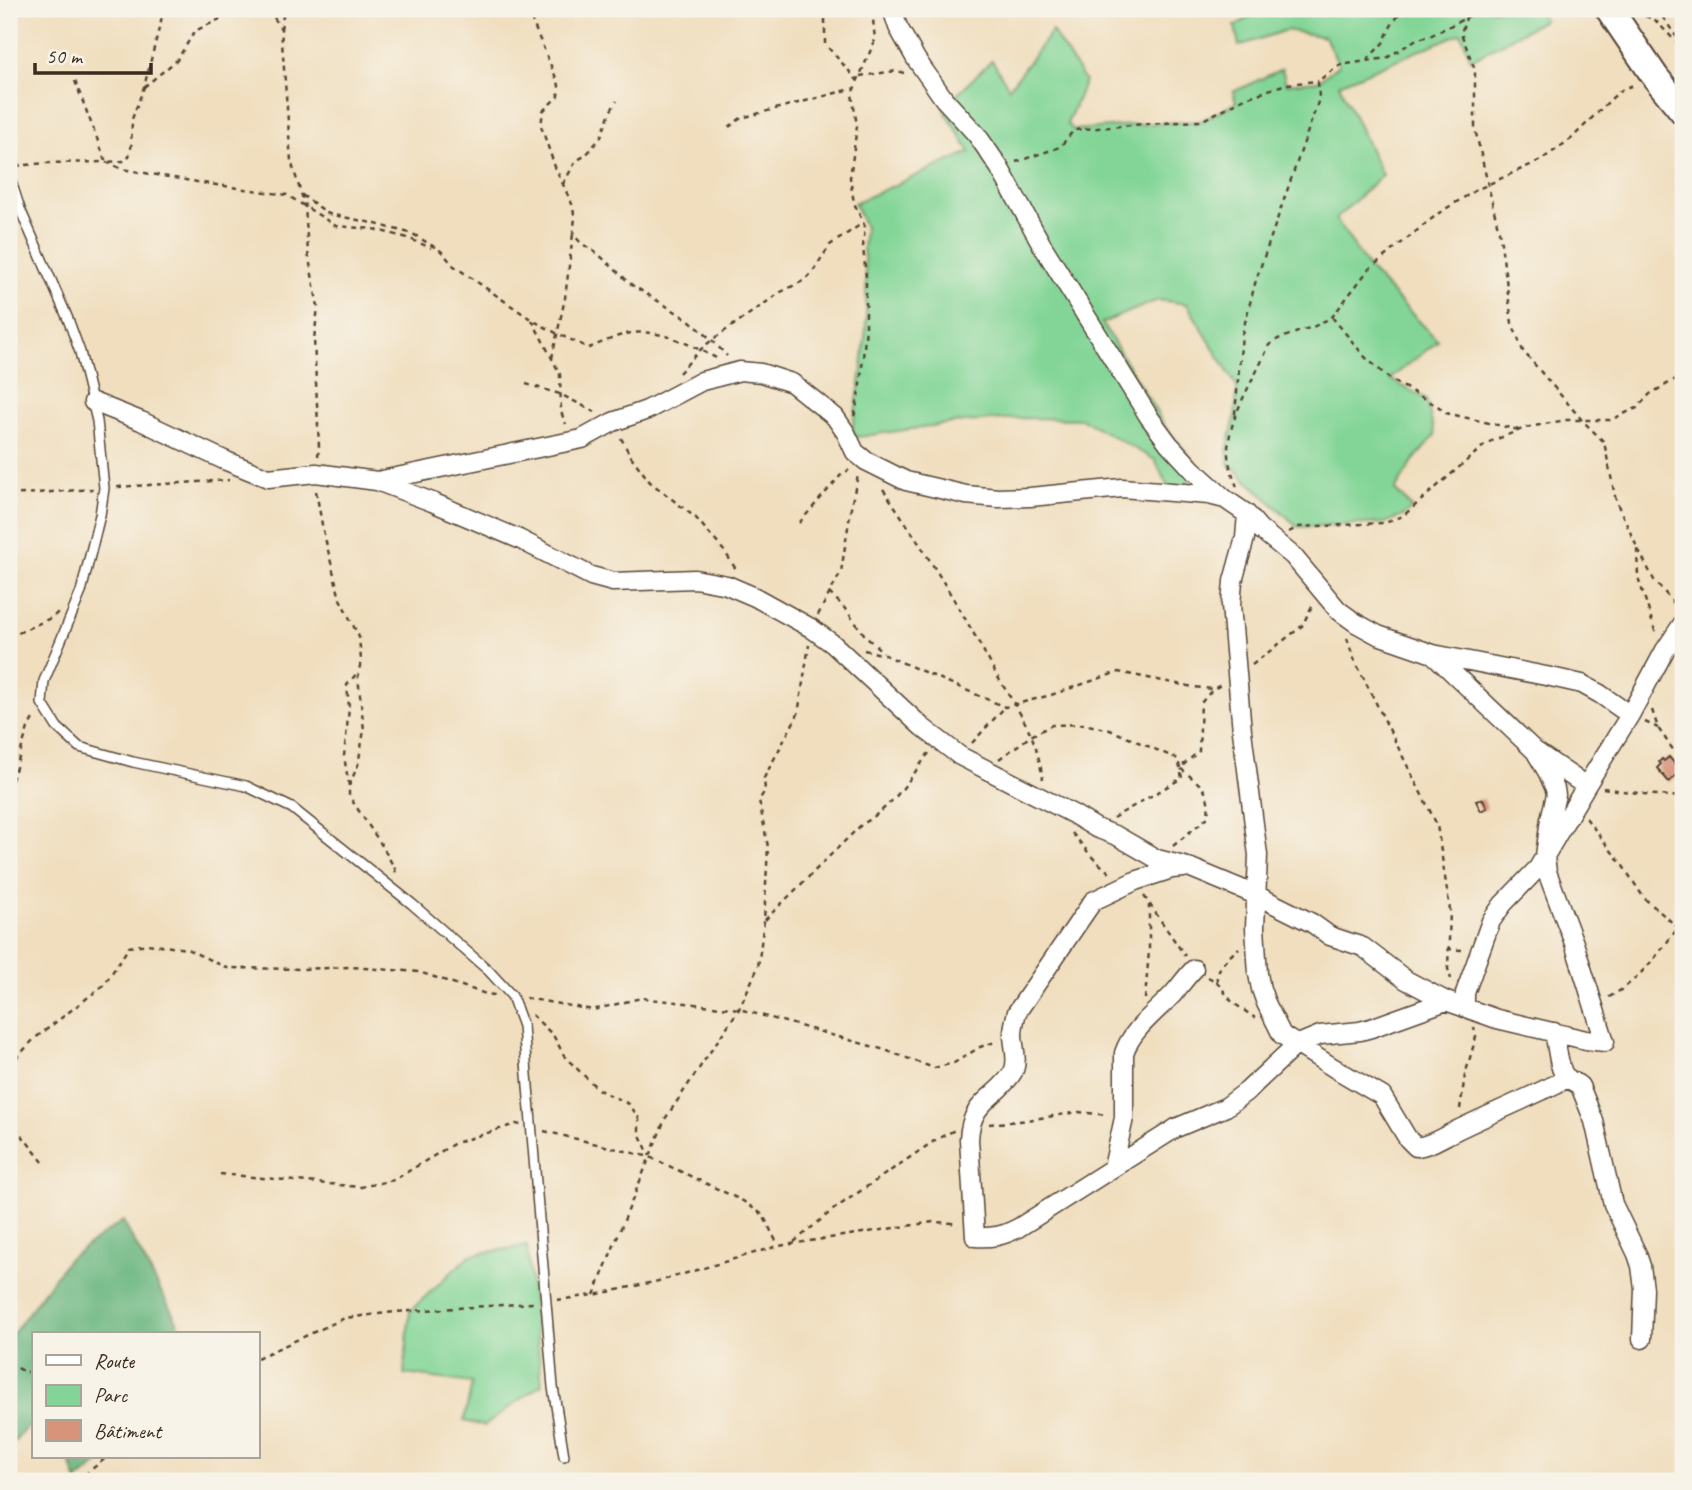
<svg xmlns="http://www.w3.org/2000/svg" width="1692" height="1490" font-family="Caveat,sans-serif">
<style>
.green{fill:#82d596;stroke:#5e805a;stroke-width:2}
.forest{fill:#69b67f;stroke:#52704e;stroke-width:2}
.building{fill:#d7947a}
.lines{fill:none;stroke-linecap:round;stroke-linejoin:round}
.lane-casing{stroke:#564536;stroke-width:12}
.street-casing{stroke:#564536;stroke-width:21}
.secondary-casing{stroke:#564536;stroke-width:30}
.path{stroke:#564536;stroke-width:2.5;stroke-dasharray:5 5;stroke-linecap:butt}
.lane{stroke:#fff;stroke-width:9}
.street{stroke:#fff;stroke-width:18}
.secondary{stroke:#fff;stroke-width:26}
</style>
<rect width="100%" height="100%" fill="#f7f3e8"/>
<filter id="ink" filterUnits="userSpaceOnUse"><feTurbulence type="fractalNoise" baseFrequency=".0143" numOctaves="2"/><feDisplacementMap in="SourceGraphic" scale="14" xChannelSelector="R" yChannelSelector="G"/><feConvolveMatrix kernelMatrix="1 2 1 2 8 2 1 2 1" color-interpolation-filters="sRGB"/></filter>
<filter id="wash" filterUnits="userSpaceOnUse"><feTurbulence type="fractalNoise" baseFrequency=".00686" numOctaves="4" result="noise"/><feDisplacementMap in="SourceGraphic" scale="28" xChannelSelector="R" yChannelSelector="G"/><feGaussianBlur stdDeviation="1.57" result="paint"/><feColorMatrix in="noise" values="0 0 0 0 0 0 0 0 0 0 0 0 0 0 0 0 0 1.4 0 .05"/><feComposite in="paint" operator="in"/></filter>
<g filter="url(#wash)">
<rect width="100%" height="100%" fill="#f0debe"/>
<path class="green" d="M1263,9H1539L1544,20L1471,60L1461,33L1339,84L1382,175L1336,219L1369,269L1438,341L1390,379L1426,399L1435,435L1413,461L1395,490L1412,508L1403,516L1385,523L1298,527L1229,464L1227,450L1235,417L1237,387L1187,304L1158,300L1102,323L1166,428L1198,466L1184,491L1169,489L1155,460L1082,419L1018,418L953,423L857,437L852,430L861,377L866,328V277L863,247L865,227L854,203L970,152L943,108L992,60L1009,88L1052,31L1085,81L1067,124L1074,130L1144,124L1201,121L1236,103L1233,92L1282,69L1286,84L1318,81L1339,65L1325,37L1286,30L1239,46L1235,26Z
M527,1246L542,1384L484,1426L464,1421L472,1383L404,1374L410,1311L470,1255Z"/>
<path class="forest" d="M123,1221L179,1325L182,1334H33V1428L27,1427L9,1448V1339L68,1259Z
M68,1457H107L77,1481Z"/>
<g id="blocks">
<path class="building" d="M1669,757L1681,771L1669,782L1657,768L1661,764L1659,762L1662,759L1664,761Z
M1483,799L1487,808L1481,811L1476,801Z"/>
</g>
</g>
<g filter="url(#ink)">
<use href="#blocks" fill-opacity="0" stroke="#564536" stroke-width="2"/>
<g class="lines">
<g class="lane-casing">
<path id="lane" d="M9,175L20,209L68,319L80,352L97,421L104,488L100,515L81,592L44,681L42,703L57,727L79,747L133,762L246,786L292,808L412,904L488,970L512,996L523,1026L553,1387L564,1456"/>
</g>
<g class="street-casing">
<path id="street" d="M892,9L898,27L916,59L944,99L977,135L999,167L1042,245L1149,417L1169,444L1193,470L1225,499L1247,514L1259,528L1293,556L1338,610L1356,623L1378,635L1433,654L1551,677L1582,684L1600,694L1630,715L1665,650L1683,623
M93,402L141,421L224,460L268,478L316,473L377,481L582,439L613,422L647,410L702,381L740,371L761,373L792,383L835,417L846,433L855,452L866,461L906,481L966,495L998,498L1030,497L1122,488L1209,495L1225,499
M377,481L432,502L519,539L591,576L613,582L695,579L727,585L755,597L811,628L833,644L922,727L960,756L1073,814L1096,828L1117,836L1157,859L1191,868L1256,895L1312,923L1330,936L1363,947L1406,980L1446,1001L1497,1019L1586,1040L1605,1042L1574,943L1547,872L1545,856L1550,819L1556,795L1555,789L1548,773L1535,751
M1247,514L1245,538L1233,581L1231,605L1242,731L1258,855L1255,928L1258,974L1261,989L1266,1003L1282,1035L1334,1068L1382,1096L1408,1139L1416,1147C1430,1146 1444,1136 1457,1130C1494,1112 1531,1097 1568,1078
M1433,654L1535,751L1586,786
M1184,868L1172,869L1135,881L1093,901L1017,1012C1015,1020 1013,1026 1013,1034C1013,1046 1019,1061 1013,1072C997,1099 971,1099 969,1139L975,1237C992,1238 1003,1236 1018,1228L1176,1128L1226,1107L1247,1091L1296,1045L1320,1035L1360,1031L1371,1028L1446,1001
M1465,1008V993L1491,921L1503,904L1538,868L1586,786L1630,715
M1554,1032C1557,1043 1558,1069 1566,1077C1570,1081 1576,1082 1580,1086L1594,1121L1613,1204L1637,1254L1641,1266L1644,1289L1642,1339
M1113,1168L1124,1118V1053C1132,1029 1156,1012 1173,994C1180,986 1186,977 1194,969"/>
</g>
<g class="secondary-casing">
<path id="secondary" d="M1609,9L1656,78L1683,111"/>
</g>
<path class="path" d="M269,9L281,29L291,161L305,206L308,253L318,307L314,339L319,447L318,456
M527,9L559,85L558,96L543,111L541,126L555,167L572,204L575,218L573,234L581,243L598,254L632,285L689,320L712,340L727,356
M825,9V44L857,80
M1458,9L1466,18L1461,33L1475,70V129L1500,236L1512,323L1523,351L1582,420L1604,442L1616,501L1637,547L1654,580L1678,608
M1579,9L1590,12
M1657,9L1683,46
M1636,12L1655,20L1683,49
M281,29L284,9
M9,36H10
M1367,60L1383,43L1391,26L1403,9
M860,76L896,71L904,73
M75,81L106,162L124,161L128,159L131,150L132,119L144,87L164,9
M144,87L177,60L195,31L241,9
M729,127L741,118L855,88
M1016,162L1060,147L1074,130L1144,124L1201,121L1243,99L1286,84L1318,81
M16,166L45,163L106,162L122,169L203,183L287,195L336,226L373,229L408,238L431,248
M563,184L576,161L586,155L601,137L610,112L617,101
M302,195L329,214L372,223L413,234L441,251L454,266L532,320L558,334L589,348C602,343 617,335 631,333C663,329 693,346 720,360
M1332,317L1365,357L1390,379L1439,407L1446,413L1519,430
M532,320L560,374L561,412L566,424
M552,358L565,298L573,234
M679,373L700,350L712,340L781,292L805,280L814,270L830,245L863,223
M526,384L560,394L595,412
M1235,414L1242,334L1256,280L1319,99L1318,81L1340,65L1387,58L1415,40L1432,35L1483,9
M854,416L856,410L861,377L866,328V277L863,247L865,227L854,203L850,178L857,126L852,94L875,40L872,9
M621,438L630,455L650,482L696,518L725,552L737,571
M117,487L229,480
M1237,487C1233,475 1227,462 1228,449C1230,413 1255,379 1269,345L1278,339L1315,326L1332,317L1369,269L1439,213L1476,190L1541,160L1571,139L1612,98L1623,89L1636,84
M883,489C924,549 961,609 995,672C1009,697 1027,720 1036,748C1039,758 1041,769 1043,779
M316,491L323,530L340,599L359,637L361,660L358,677L364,730L358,765L349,786V796L381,844L395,869L396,874
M9,495L93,489
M799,523L841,475L849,470
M1289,532L1298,527L1385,523L1403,516L1487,443L1525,428L1565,420H1610L1637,408L1650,394L1683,375
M1637,549L1638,577L1656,634
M829,593L842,605L867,638L883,652
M818,615L841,572L852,502L858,475
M9,637L53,617L58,612
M1347,638L1353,657L1437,825L1450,910L1448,969L1451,979
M864,650L885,655L1005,707L1051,695L1118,672L1193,687L1213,689L1223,684
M1252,665L1302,626L1313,604
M1652,710L1658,728L1683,764
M1645,722L1658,728
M972,743L1005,707
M999,759L1031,736L1052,725L1084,724L1110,730L1178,759L1182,778L1113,818
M349,786L344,756L349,708L347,685L358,672
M1603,788L1644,794L1683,797
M9,790L28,728L35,715
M1586,818L1623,866L1644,898L1683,932
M1072,833L1093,858L1111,874
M1173,846L1208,817C1211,788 1200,785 1180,768L1199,751L1201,703L1212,690
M1144,896L1185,956
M765,920L861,825C892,807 907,783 928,754L932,755
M1447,949L1462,950
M1208,977L1217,982L1232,1002L1255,1018
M1217,982C1215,968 1229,957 1239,948
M1609,997C1638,982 1658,954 1678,928
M526,998L593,1010L641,998L739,1009L885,1050L934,1068L954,1063L980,1047L998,1041
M1145,999L1149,951V905
M532,1015L553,1035L565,1057L599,1090L629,1104L639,1118V1133L650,1156
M9,1066L34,1039L104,985L129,947L147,944L187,949L227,968L303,969L351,967L419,972L486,994L495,995
M1460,1109L1465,1075L1476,1037L1474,1027
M9,1119L43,1162
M989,1124L1020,1121L1079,1112L1107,1115
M544,1131L650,1157L743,1201L763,1215L778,1245
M220,1174L361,1187L394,1180L455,1143L516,1124L521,1125
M794,1242L834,1209L937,1139L955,1130
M594,1295L665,1119L739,1009L758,967L764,921L768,847L759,800L765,791L764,778L798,714L809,645
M557,1300L594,1295L663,1280L778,1246L933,1222L952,1223L957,1227
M257,1358L345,1318L395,1312L533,1303
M9,1363L23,1371L33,1373
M77,1481L107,1457"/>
<use href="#lane" class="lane"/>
<use href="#street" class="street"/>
<use href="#secondary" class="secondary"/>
</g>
</g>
<rect width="1692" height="1490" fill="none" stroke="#f7f3e8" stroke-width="35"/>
<rect x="32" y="1332" width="228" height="126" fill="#f7f3e8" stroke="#aca397" stroke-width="2"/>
<rect x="46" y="1355" width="35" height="10" fill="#ffffff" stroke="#aca397" stroke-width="2"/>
<text x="94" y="1368" font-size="21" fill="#3b2a1e">Route</text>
<rect x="46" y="1385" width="35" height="21" fill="#82d596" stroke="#aca397" stroke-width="2"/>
<text x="94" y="1402" font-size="21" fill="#3b2a1e">Parc</text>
<rect x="46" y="1420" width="35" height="21" fill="#d7947a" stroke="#aca397" stroke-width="2"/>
<text x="94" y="1438" font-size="21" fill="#3b2a1e">Bâtiment</text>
<path d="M35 63v10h116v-10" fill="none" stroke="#3b2a1e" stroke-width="3.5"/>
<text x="46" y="63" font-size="21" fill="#3b2a1e" stroke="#f7f3e8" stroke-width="5" paint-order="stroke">50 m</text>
</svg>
